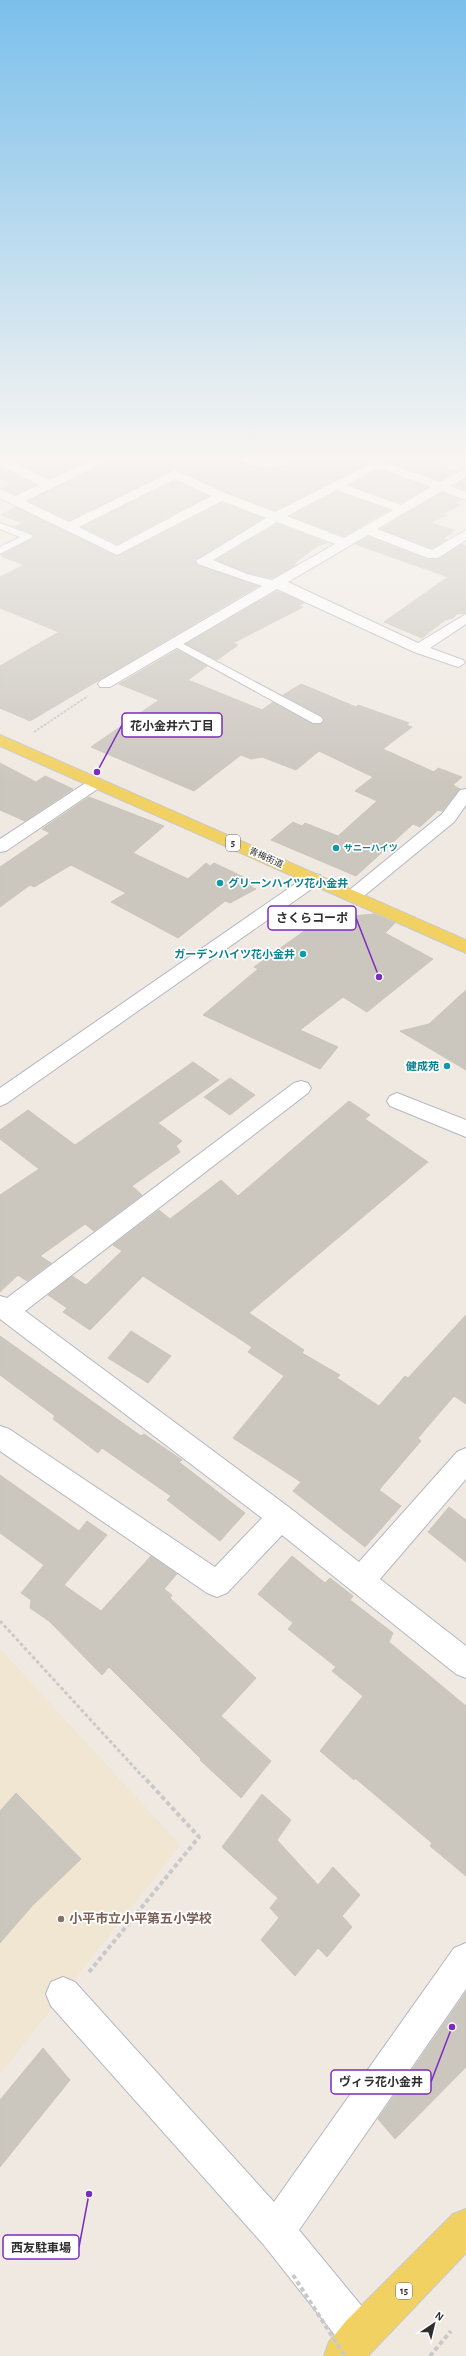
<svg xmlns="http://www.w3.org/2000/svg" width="466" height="2356" font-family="'Alegreya Sans','Noto Sans JP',sans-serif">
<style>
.education{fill:#f0e6d1}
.building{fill:#cbc7bf;stroke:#cbc5ba}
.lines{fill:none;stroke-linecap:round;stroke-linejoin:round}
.service-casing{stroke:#b4b7c1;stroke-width:2}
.minor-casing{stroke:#b4b7c1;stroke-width:2}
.primary-casing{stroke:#c9c9c9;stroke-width:2}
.path-far2{stroke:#c9c9c9;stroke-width:2;stroke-dasharray:2.5 1.5;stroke-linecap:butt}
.path-far1{stroke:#c9c9c9;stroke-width:3;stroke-dasharray:3.5 2.5;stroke-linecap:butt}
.path{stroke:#c9c9c9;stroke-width:4;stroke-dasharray:4.5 3;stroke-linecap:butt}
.service{fill:#fff;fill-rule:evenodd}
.minor{fill:#fff;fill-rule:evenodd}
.primary{fill:#f2d163;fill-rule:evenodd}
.path-bridge{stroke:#c9c9c9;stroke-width:4;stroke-dasharray:4.5 3;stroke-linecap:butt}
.culture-dot{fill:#0f9aa8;stroke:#fff;stroke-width:1.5}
.education-dot{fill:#8d6e63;stroke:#fff;stroke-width:1.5}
.labels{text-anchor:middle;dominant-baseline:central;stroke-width:3.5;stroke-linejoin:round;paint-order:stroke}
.far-culture-label{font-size:9px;font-weight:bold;fill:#0d838f;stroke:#fff;text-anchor:start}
.far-street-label{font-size:9px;fill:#2e2e2e;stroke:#fff}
.shield{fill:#fff;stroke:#6d6d6d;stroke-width:1}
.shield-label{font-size:10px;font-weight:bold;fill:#2e2e2e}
.culture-label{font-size:11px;font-weight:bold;fill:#0d838f;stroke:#fff;text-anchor:end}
.near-education-label{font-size:13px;font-weight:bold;fill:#785e54;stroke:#fff;text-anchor:start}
.leader{fill:none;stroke:#7b2cbf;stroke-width:1.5}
.callout-dot{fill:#7b2cbf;stroke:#fff;stroke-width:1.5}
.callout{fill:#fff;stroke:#7b2cbf;stroke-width:1.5}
.callout-label{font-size:12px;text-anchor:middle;font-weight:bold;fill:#2e2e2e}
</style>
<rect width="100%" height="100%" fill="#efe9e1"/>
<path class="education" d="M0,1649L180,1845L0,2074Z"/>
<path class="building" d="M1,455H102L49,478Z
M121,455H233L239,461L247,465L268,468L289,465L297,461L303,455H459L439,466L456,471L440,480L377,459L275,510L226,492L176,469L69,520L28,501Z
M250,455H289L268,459Z
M0,467L36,485L15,494L2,488L12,483L0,478Z
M379,470L428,487L401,503L350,485Z
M466,479V490L454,486Z
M175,481L208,496L117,544L82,527Z
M337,492L389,510L344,536L291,516Z
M442,493L461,500L455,503L460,505L443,514L447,515L430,523L455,530L443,539L447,540L432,548L380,529Z
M222,503L263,518L195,562L198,565L258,586L30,721L0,708V666L59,632L0,608V577L24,565L1,556L34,537L33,534L15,527L23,523L1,515L16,507L118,556Z
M277,524L327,543L319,545L297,561L293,567L272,578L247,573L216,560Z
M368,537L428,560L439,559L462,544L466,546V613L457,614L453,618L445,620L422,638L384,622L448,577L355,544Z
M277,591L304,603L298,606L303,607L233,643L238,645L217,660L186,644Z
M177,650L207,666L188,680L262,710L273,702L312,724H322L324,719L322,716L283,695L301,684L356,707L358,705L409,723L406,725L412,727L383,749L434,772L438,768L462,777L453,785L460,789L442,811L438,810L420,827L413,824L356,876L271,840L293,822L302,826L305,823L338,836L377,801L355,791L373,777L319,751L296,770L262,757L251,759L241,755L194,791L91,747L159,700L119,684Z
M0,763L36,782L45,776L73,789L25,821L0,810Z
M89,797L164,826L133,853L188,879L206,863L210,866L214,863L256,883L251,887L256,889L230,903L225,901L178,938L111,902L126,893L71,865L34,887L30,885L0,907V867L50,833L42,829Z
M374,914L395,923L385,933L433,959L367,1012L343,997L300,1030L338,1047L320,1069L203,1015L258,969L254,967L321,919Z
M466,990V1070L400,1031L429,1024Z
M193,1062L219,1080L158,1123L182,1141L176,1146L180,1152L132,1186L142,1195L94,1231L85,1224L40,1256L51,1263L27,1281L18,1275L0,1292V1195L39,1169L0,1139V1130L28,1110L75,1145Z
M230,1078L255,1095L230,1115L204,1097Z
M349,1101L370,1115L365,1119L428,1162L249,1313L304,1350L302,1353L340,1375L337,1378L379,1406L405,1376L408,1378L466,1315V1404L454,1396L418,1438L421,1441L379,1490L401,1506L365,1547L293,1491L301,1482L233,1438L284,1376L248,1352L252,1347L143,1276L90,1330L63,1312L67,1308L48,1295L72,1276L86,1285L122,1251L113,1245L159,1210L170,1219L221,1180L238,1196Z
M131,1331L171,1356L148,1383L108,1358Z
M0,1336L141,1436L144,1434L182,1460L179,1462L245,1513L220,1541L167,1500L171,1496L102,1448L98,1453L53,1419L55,1416L0,1375Z
M0,1475L79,1531L87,1521L107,1535L64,1585L101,1611L151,1556L177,1574L164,1589L172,1595L170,1598L256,1678L221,1716L271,1761L241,1798L200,1760L201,1759L109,1667L102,1675L49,1621L30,1608L31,1600L21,1593L44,1565L0,1533Z
M449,1507L466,1520V1562L428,1532Z
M292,1556L325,1583L330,1578L353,1596L350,1600L393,1633L389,1642L466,1706V1876L430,1846L432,1843L355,1778L354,1780L320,1751L363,1696L332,1671L336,1667L288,1629L293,1623L258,1594Z
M16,1793L81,1859L32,1906L0,1943V1811Z
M262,1794L291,1820L277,1840L318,1885L333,1867L360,1895L342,1916L352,1927L327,1957L318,1948L295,1976L261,1940L279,1918L270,1908L278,1898L222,1847Z
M466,1992V2067L395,2139L378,2119Z
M43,2048L70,2080L0,2167V2100Z"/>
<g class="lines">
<g class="service-casing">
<path id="service" d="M0,523L32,535L33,537L0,554V547L20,537L0,529Z
M174,639L321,717L323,720L321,723H313L170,644V640Z"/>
</g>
<g class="minor-casing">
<path id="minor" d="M105,455H120L25,501L69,522L175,470L225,493L275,512L378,460L440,482L466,468V477L450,486L466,492V500L442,491L377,529L432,550L466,530V540L438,558H428L368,535L288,582L418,643L466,614V624L430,648L463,660L465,663L458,667L414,652L277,589L110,687H100L98,684L100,681L262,586L198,564L196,561L266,518L222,501L117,555L0,498V489L15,496L39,485L0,465V456L49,480ZM379,468L431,487L401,505L346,485ZM175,479L211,496L117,546L79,527ZM337,490L393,510L344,538L287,516ZM277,522L335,544L272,580L247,574L213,560Z
M234,455C250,453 255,460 268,461C280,461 288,454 302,455C290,471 246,471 234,455Z
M96,778L102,780L104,783L102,786L6,851L0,852V839L90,780Z
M466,789V805L454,822L359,900L353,902L347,900L344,896L347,892L442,814L460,790Z
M314,874L320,875L323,879L320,883L7,1103L0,1106V1088L308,875Z
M301,1081L308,1083L311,1088L308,1093L25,1311L290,1508L359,1562L457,1452L466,1448V1479L380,1579L466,1646V1678L456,1674L282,1535L227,1593L217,1597L207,1593L0,1451V1426L9,1429L215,1567L262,1518L0,1319V1296L7,1298L294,1083Z
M397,1093L466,1120V1137L390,1106L387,1101L390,1096Z
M466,1943V1989L299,2230L374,2321L379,2335L374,2349L360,2354L346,2349L263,2244L51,2006L46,1994L51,1982L63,1977L75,1982L274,2202L454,1948Z"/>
</g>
<g class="primary-casing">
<path id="primary" d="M0,735L466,940V953L0,746Z
M466,2209V2253L368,2356H324L329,2342L346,2321L453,2214Z"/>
</g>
<path class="path-far2" d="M34,732L88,696"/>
<path class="path-far1" d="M0,1621L143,1777"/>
<path class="path" d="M89,1972L199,1837L143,1776
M430,2356L451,2331"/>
<use href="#service" class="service"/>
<use href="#minor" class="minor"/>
<use href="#primary" class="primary"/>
<path class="path-bridge" d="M293,2275L345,2356"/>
</g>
<linearGradient id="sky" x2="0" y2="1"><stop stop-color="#7abfeb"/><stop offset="0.58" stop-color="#f8f5f2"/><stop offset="1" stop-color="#f8f5f2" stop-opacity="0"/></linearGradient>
<rect width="466" height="785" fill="url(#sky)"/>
<g class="culture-dot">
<circle cx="336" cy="848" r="4"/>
<circle cx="220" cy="883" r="4"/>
<circle cx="303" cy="954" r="4"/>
<circle cx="447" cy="1066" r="4"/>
</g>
<circle class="education-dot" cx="61" cy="1919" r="4"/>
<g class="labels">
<g class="far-culture-label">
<text x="344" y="848">サニーハイツ</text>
</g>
<g class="far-street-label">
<text transform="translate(266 858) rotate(24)">青梅街道</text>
</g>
<g class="shield">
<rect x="226" y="835" width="14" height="16" rx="3"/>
<rect x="396" y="2283" width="16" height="16" rx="3"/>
</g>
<g class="shield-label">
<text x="233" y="843">5</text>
<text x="404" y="2291">15</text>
</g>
<g class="culture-label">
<text x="228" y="883" text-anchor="start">グリーンハイツ花小金井</text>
<text x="295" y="954">ガーデンハイツ花小金井</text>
<text x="439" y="1066">健成苑</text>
</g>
<g class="near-education-label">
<text x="69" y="1919">小平市立小平第五小学校</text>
</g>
</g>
<path class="leader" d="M97 772L122 725M379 977L356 918M452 2027L431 2082M89 2194L79 2247"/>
<g class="callout-dot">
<circle cx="97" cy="772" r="4"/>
<circle cx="379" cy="977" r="4"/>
<circle cx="452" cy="2027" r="4"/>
<circle cx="89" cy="2194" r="4"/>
</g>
<g class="callout">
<rect x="122" y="713" width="100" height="24" rx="4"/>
<rect x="268" y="906" width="88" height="24" rx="4"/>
<rect x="331" y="2070" width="100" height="24" rx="4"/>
<rect x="3" y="2235" width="76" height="24" rx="4"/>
</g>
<g class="callout-label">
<text x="172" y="730">花小金井六丁目</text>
<text x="312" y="922">さくらコーポ</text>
<text x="381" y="2086">ヴィラ花小金井</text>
<text x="41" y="2252">西友駐車場</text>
</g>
<g transform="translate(434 2324) rotate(35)" stroke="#ffffff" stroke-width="3" paint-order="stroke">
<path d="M0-3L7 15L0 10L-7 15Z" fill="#2e2e2e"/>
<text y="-6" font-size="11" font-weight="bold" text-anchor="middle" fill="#2e2e2e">N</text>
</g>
</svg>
